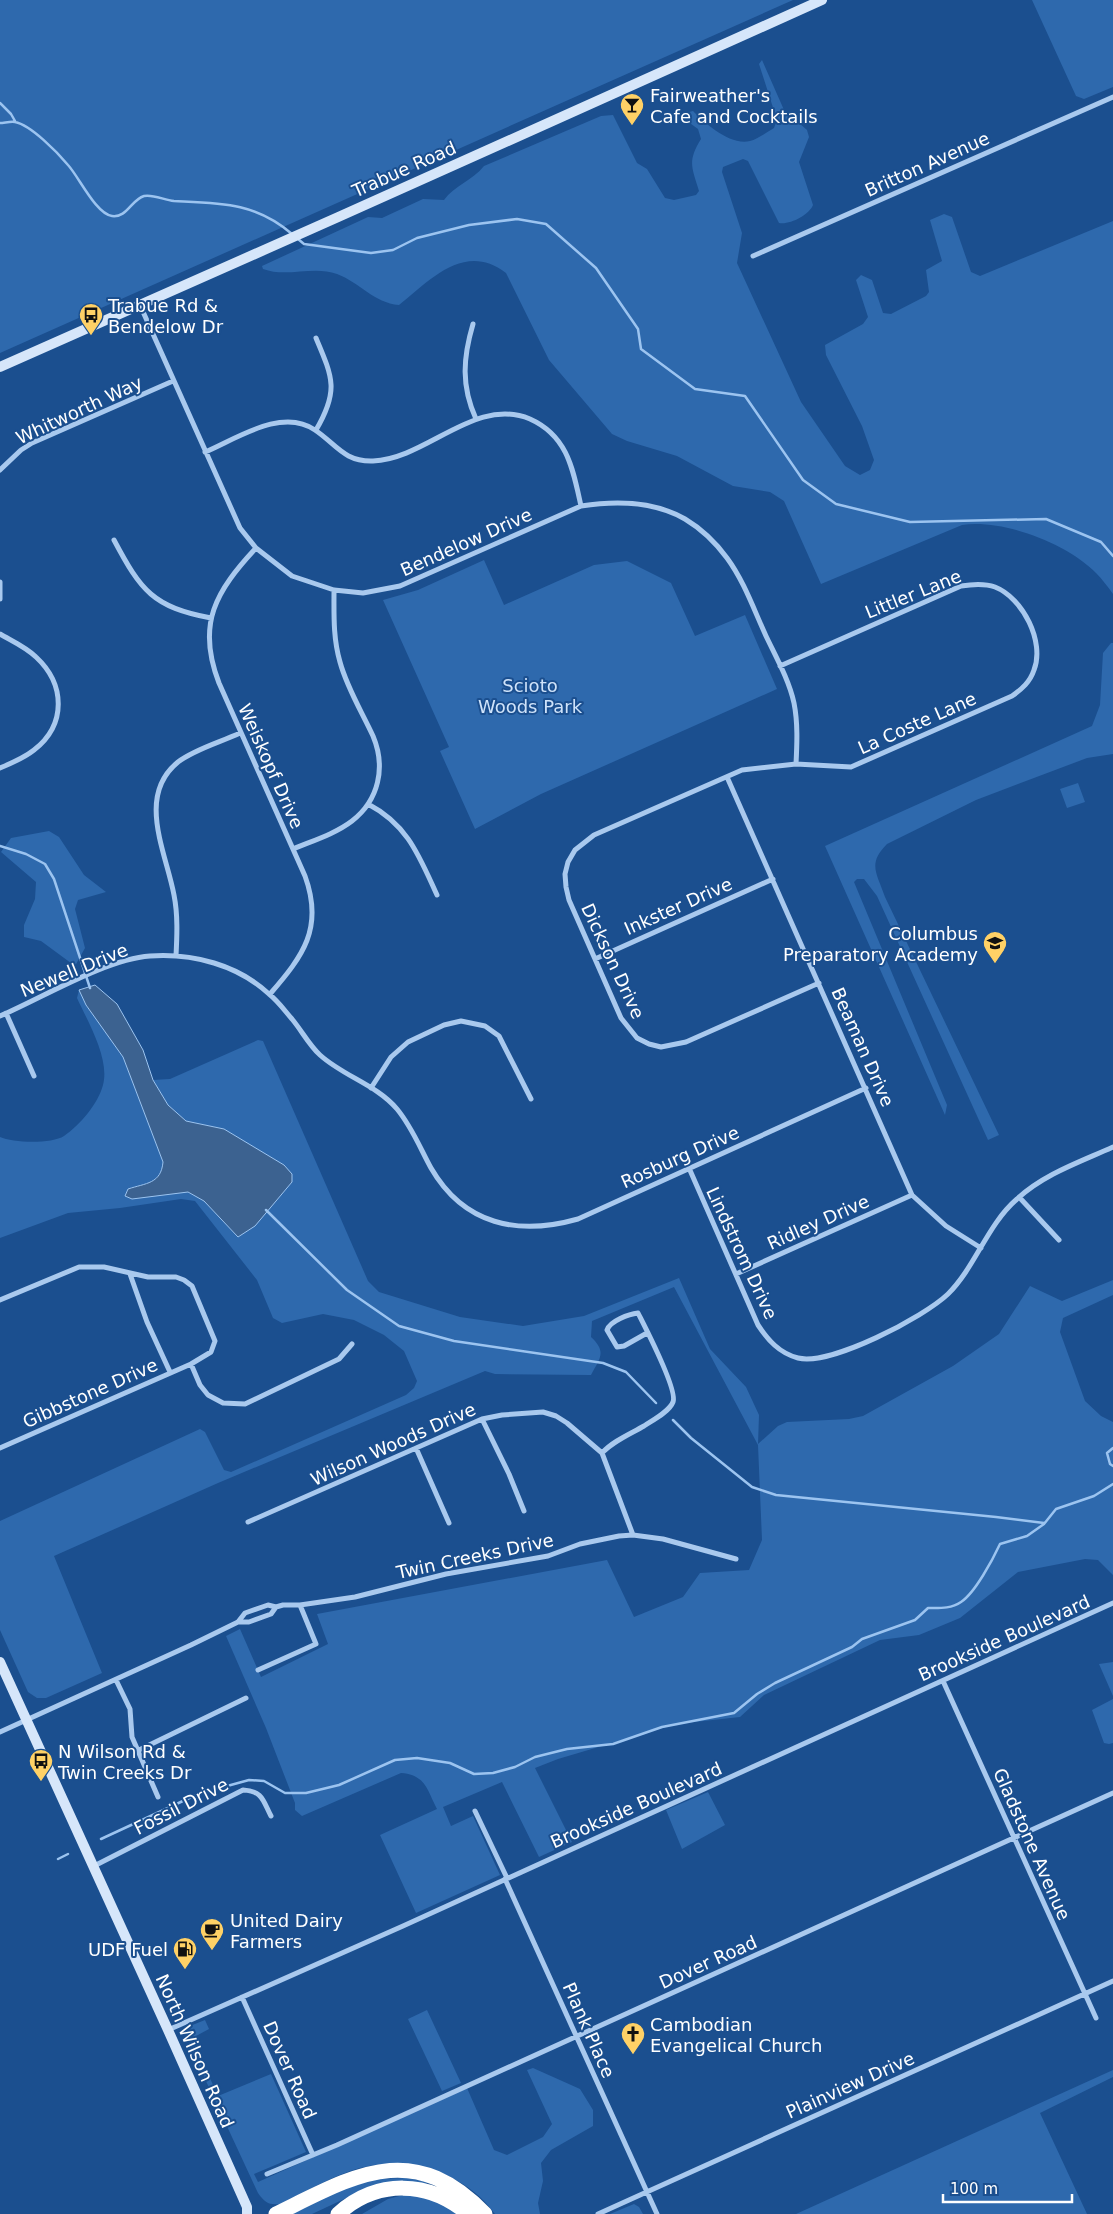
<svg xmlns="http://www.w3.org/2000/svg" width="1113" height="2214" font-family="'DejaVu Sans',sans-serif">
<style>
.green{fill:#2e69ad}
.water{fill:#3c6290;stroke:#9cc4f0}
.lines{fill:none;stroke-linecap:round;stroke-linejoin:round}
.stream{stroke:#9cc4f0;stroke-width:2.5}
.street{stroke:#a9c9ee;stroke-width:5}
.secondary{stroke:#d6e6fa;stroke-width:10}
.highway{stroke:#fff;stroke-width:15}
.labels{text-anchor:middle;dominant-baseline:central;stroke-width:4;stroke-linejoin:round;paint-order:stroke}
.poi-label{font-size:18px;fill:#fff;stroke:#1b4f8f;text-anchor:start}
.street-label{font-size:18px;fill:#fff;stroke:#1b4f8f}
.park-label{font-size:18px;fill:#cfe3fa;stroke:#1b4f8f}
</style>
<rect width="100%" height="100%" fill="#1b4f8f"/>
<path class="green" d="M0,0H793L0,353Z
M1032,0H1113V87L1084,99L1076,96Z
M762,60L784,110L807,130L809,137L799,162L813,205C809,215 790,225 779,223L748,161L743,159L723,167L722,172L742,233L737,263L801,402L845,466L860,475L870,470L874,460L862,426L826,355L825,345L863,324L868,317L856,280L861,275L872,280L883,313L891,314L926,296L929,292L926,270L942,261L930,220L944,214L952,217L971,272L980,276L1113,221V594C1108,587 1102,579 1096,573C1067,543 1003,519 962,525L821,584L784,501L770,492L733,486L677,456L627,441L612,434L549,360L506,273C465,241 430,280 399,305C374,303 359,282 337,274C313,265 287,278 263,269L262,266L368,217L382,218L423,199L444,200C454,186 473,180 484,166L601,116L613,115L637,163L647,169L665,198L674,200L696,195L699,191C692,167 687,162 701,139L698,129L687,121L685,113L693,111C705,123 730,146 750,141C758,139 767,132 774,128L777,120L759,64Z
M484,560L504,605L594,565L627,561L671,583L695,636L745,615L777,689L541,794L475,829L440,751L449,747L383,600L418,590Z
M1111,643H1113V754L1087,758L976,800L887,844C867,864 877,873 885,897L999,1135L988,1140L877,896L864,879H857L854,882L947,1105L945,1115L825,846L1092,726L1100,705L1103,653Z
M1078,783L1085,802L1067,808L1060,789Z
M49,831L59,837L84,875L106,892L78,900L75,909L85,948L75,966L41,941L24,937V925L35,899L36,882L1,852L11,838Z
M79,990L86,1005L123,1057L163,1162C161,1184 147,1183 128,1189L188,1192L204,1201L238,1237L255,1225L292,1182L224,1129L186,1121L168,1105L153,1080L170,1079L258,1040L263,1041L368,1281L379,1292L460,1317L523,1326L584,1316L679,1278L710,1349L746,1387L759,1415L758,1444L778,1426L787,1422L849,1419L863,1416L953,1366L999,1334L1030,1286L1062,1301L1113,1280V1295L1063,1318L1060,1332L1085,1401L1101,1416L1113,1422V1575L1098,1560L1085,1559L1018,1572L960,1618L919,1635L880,1640L764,1695L740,1717L676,1724L558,1759L535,1768L572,1842L539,1857L502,1782L443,1807L451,1826L473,1816L500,1875L416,1913L380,1835L437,1809C427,1790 426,1775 401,1773L302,1816L295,1810V1803L266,1728L226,1636L240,1629L261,1677L328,1644L317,1614L607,1560L634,1617L683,1597L700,1573L749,1570L762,1540L758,1445L674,1287L592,1321L591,1337C607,1352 600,1358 591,1375L495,1374L485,1371L218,1483L54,1556L102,1673L46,1698H37L28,1692L0,1630V1521L200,1429L205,1432L224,1470L231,1472L406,1395L414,1388L417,1381L404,1351L384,1335L354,1320L323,1314L282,1323L273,1318L257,1280L195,1201L181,1199L120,1208L68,1213L0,1238V1137C13,1143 52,1144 64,1136C80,1125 98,1104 103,1085C110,1059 88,1022 77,998Z
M1113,1662V1696L1099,1664Z
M1113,1699V1743L1109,1744L1104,1743L1092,1710Z
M708,1792L725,1825L682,1849L666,1810Z
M427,2010L461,2083L442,2091L408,2019Z
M205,2020L209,2029L196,2036L194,2043L218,2096L271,2074L306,2152L254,2174L258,2182L467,2088L494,2150L507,2155L543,2137L552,2124L527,2070L533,2068L580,2089L593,2110V2126L551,2150L541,2163L543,2181L538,2203L540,2214H495C467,2175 415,2157 369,2166C338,2172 308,2191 280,2204C269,2205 265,2203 258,2193L186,2038L190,2026Z
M1113,2070V2077L1040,2113L1087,2214H796Z
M407,2178L427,2182L426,2185L357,2193L312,2214H288L340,2190L375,2179Z
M407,2194L424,2195L460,2214H362L388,2199Z
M634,2204L639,2207L643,2214H610Z"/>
<path class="water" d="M95,985L117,1004L143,1050L153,1080L168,1105L186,1121L224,1129L284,1165L292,1174V1182L255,1226L238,1237L204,1201L188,1192L132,1199L125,1196L128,1189C146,1183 161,1184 163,1162L123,1057L86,1005L79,990Z"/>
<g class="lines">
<path class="stream" d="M0,103L11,114L15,121
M0,123C4,123 11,121 15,122C31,125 58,153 68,165C79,177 96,214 112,216C127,218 131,200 144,196C153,194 164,200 174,201C219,203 255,202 292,234
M298,239L304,244L371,253L393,250L417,238L469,225L517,219L546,224L596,268L638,329L641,349L695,389L745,396L803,480L836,504L910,522L1046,519L1101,542L1113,556
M0,846L26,854L45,864L54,879L90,988
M266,1210L347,1290L399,1326L454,1341L603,1363L626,1372L656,1403
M673,1420L691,1438L752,1487L776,1495L996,1517L1044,1523
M1113,1448L1107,1453L1110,1464L1113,1466
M101,1839L198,1794L249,1780L264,1781L285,1793H306L339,1785L395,1760L417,1758L450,1763L474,1774L493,1773L515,1767L535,1757L567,1749L613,1744L662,1727L734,1713L757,1694L775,1683L852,1647L862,1639L915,1620L928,1608C939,1608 951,1609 961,1602C975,1593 993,1559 1000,1544L1027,1536L1044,1524L1056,1509L1094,1496L1113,1484
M58,1859L68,1854"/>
<path class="street" d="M753,256L1113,97
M140,305L240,528L256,548L292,576L334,590L363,593L400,586L581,506C614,501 654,501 685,519C700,528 716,543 727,558C744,581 754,610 766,636C776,657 789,680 794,703C798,723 797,744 796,764
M473,324C463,358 461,386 476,419
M316,338C333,378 339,391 316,430
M205,452C236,439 282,407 315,430C336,444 344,462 373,461C427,459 475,396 530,419C568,436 573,470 581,506
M0,470L21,450L32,443L173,381
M114,540C141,591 153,607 211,618
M256,548C216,591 196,624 219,683L305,876C324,928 303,956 270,994
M0,582V599
M0,634C12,641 26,647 36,657C65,684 67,724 34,750C24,758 12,763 0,768
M780,666L961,586C973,584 984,583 995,587C1023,598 1045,642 1034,670C1030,682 1022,689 1012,696L851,767L796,764L742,770L594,835L575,850L568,862L565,874L566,887L569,900L621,1018L637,1038L649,1044L661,1047L686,1042L819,983
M727,777L912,1195L946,1226L981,1248
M368,804C408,825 419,856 437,895
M293,849C312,841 335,834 352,821C379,800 386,767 373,736C362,712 347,688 340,662C333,638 334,615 334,590
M176,956C177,936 178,915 174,895C166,852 136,796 178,762C195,749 221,742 240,733
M595,959L773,879
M6,1013L34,1076
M0,1016C42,998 106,959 150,956C193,953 238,965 269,994C278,1001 285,1011 292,1019C302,1031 309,1045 320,1055C343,1076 377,1085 397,1109C412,1127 420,1148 431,1168C464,1225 518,1236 578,1219L866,1088
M371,1088L391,1057L408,1042L444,1025L461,1021L485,1026L499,1036L531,1099
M689,1168L758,1325C768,1340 779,1353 798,1358C831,1366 924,1317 948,1294C976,1266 987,1225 1017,1199C1044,1174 1080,1162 1113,1147
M1019,1197L1059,1240
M130,1274L147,1322L170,1372
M736,1274L912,1195
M0,1300L79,1267H104L148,1277H176L184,1280L192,1286L215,1341L211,1352L191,1364L0,1448
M191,1364L200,1385L208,1395L223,1403L245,1404L339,1359L352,1344
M482,1419L509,1474L524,1511
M416,1448L449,1523
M602,1453C613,1441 630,1434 644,1426C653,1420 669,1412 673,1402C678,1390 645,1327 638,1313C629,1314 610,1321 607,1330L617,1347L624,1346L647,1333
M248,1522L482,1419L502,1415L543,1412L556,1416L567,1423L602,1453L633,1535
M238,1622H249L271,1614L276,1607L283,1605H300L355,1597L446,1574L548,1556L580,1544L619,1536L633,1535L663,1539L736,1559
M258,1670L316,1644L300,1605
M116,1680L130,1709L132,1737L158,1797
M943,1681L1096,2018
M0,1732L191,1645L238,1622L245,1613L268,1605L276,1607
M137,1751L246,1698
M475,1811L507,1878
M94,1866L243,1790C263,1791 263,1801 271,1816
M505,1879L657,2214
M242,1997L313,2155
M168,2030L403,1926L1113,1603
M267,2174L337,2145L1113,1793
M598,2214L1113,1981"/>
<path class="secondary" d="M0,367C275,247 548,122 822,0
M0,1662L168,2030L247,2207V2214"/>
<path class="highway" d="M276,2214C354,2176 412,2138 485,2214
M338,2214C377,2179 429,2180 468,2214"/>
</g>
<defs>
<g id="bar-pin" transform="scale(1.25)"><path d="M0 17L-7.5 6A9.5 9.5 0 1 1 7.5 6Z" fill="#ffd166" stroke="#1b4f8f"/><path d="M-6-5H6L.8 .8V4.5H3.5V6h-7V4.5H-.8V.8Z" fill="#111"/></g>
<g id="bus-pin" transform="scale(1.25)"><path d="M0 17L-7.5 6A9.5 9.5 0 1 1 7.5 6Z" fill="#ffd166" stroke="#1b4f8f"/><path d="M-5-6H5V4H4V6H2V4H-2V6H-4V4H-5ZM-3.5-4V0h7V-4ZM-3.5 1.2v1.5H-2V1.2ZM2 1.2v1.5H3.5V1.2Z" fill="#111"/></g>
<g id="school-pin" transform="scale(1.25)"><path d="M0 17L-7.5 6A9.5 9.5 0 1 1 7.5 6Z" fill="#ffd166" stroke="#1b4f8f"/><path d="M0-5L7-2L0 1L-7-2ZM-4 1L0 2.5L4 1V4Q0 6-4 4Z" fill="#111"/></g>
<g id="cafe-pin" transform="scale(1.25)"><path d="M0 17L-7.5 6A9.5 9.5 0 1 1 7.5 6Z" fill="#ffd166" stroke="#1b4f8f"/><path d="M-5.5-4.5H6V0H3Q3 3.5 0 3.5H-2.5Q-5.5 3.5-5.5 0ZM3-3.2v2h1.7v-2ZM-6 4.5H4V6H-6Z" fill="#111"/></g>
<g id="fuel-pin" transform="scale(1.25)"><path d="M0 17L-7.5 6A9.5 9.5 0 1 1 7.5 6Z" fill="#ffd166" stroke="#1b4f8f"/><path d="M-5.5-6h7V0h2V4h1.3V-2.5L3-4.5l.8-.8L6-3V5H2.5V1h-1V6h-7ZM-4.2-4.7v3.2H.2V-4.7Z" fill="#111"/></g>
<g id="church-pin" transform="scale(1.25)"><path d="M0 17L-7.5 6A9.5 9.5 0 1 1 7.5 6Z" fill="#ffd166" stroke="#1b4f8f"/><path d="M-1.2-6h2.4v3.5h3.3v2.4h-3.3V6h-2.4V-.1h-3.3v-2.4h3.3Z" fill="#111"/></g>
</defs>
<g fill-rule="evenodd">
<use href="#bar-pin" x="632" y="105"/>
<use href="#bus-pin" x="91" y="315"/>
<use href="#school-pin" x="995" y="943"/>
<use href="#bus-pin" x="41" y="1761"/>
<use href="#cafe-pin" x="212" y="1930"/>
<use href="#fuel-pin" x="185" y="1949"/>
<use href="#church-pin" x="633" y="2034"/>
</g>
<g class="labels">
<g class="poi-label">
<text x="650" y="95">Fairweather's<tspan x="650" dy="21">Cafe and Cocktails</tspan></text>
<text x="108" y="305">Trabue Rd &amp;<tspan x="108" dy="21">Bendelow Dr</tspan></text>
<text x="978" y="933" text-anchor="end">Columbus<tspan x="978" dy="21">Preparatory Academy</tspan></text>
<text x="58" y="1751">N Wilson Rd &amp;<tspan x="58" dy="21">Twin Creeks Dr</tspan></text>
<text x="230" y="1920">United Dairy<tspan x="230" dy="21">Farmers</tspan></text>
<text x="168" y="1949" text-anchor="end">UDF Fuel</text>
<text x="650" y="2024">Cambodian<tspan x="650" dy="21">Evangelical Church</tspan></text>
</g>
<g class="street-label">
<text transform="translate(927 164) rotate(-24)">Britton Avenue</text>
<text transform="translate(404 169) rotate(-24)">Trabue Road</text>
<text transform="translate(79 410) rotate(-25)">Whitworth Way</text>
<text transform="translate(466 542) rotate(-24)">Bendelow Drive</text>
<text transform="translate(913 594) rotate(-22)">Littler Lane</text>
<text transform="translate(917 723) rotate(-24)">La Coste Lane</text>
<text transform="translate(271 766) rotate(66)">Weiskopf Drive</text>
<text transform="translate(678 906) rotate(-24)">Inkster Drive</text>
<text transform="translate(613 961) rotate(65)">Dickson Drive</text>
<text transform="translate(74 970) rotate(-22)">Newell Drive</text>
<text transform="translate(863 1047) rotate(66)">Beaman Drive</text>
<text transform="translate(680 1157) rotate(-24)">Rosburg Drive</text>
<text transform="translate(818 1222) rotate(-24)">Ridley Drive</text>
<text transform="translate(742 1253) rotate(65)">Lindstrom Drive</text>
<text transform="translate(90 1393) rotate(-24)">Gibbstone Drive</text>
<text transform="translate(393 1444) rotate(-24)">Wilson Woods Drive</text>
<text transform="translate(475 1556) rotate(-12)">Twin Creeks Drive</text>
<text transform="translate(1004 1638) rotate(-24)">Brookside Boulevard</text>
<text transform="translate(636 1805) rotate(-24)">Brookside Boulevard</text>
<text transform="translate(181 1806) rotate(-27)">Fossil Drive</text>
<text transform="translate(1032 1844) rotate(66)">Gladstone Avenue</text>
<text transform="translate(708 1962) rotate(-24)">Dover Road</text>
<text transform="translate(589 2030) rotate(66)">Plank Place</text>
<text transform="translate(195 2051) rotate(66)">North Wilson Road</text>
<text transform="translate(290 2070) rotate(66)">Dover Road</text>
<text transform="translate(850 2085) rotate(-24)">Plainview Drive</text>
</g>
<g class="park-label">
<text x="530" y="685">Scioto<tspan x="530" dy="21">Woods Park</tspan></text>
</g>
</g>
<path d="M943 2194v8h129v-8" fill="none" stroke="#ffffff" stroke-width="2.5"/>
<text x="950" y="2194" font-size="15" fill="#ffffff" stroke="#1b4f8f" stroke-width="4" paint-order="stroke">100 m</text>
</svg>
